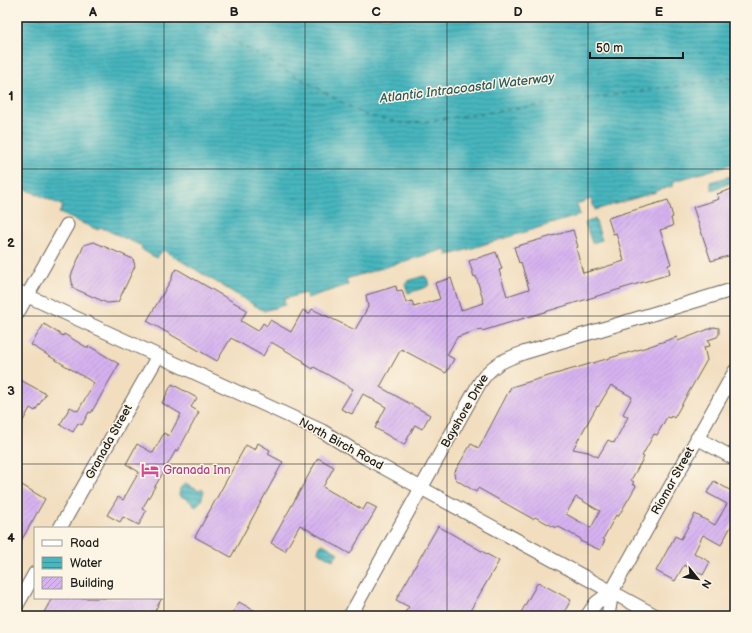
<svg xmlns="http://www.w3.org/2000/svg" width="752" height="633" font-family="'Balsamiq Sans',sans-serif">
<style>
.water{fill:url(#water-rules);stroke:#32696d}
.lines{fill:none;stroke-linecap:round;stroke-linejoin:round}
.ferry{stroke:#2d5a5d;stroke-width:1;stroke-dasharray:5 4;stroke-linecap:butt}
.building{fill:url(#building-hatch);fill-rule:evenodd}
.street-casing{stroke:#676055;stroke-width:15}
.street{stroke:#fff;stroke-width:13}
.grid{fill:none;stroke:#1c1c1c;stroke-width:1;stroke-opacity:0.55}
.labels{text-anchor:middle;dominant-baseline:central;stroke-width:3;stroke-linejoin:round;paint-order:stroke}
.street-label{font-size:12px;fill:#1c1c1c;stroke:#fcf5e5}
.hotel-label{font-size:12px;fill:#b23c85;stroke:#fcf5e5;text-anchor:start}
.water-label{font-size:13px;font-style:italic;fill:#2d5a5d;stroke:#fcf5e5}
.neatline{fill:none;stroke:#1c1c1c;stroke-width:1.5}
.grid-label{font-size:13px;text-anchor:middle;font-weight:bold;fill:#1c1c1c}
</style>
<defs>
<pattern id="water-rules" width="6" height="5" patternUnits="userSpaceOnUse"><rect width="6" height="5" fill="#47b6be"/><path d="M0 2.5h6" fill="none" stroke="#3a939a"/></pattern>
<pattern id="building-hatch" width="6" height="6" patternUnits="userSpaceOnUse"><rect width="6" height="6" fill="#d6b2f0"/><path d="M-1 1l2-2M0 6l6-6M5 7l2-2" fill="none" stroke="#b798cd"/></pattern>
</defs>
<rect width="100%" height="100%" fill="#fcf5e5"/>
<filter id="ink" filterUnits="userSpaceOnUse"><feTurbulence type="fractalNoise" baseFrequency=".025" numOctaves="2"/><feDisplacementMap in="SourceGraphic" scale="8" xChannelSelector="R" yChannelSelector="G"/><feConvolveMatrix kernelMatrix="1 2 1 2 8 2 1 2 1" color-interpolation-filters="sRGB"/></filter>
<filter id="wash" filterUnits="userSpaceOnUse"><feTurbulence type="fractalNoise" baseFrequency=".012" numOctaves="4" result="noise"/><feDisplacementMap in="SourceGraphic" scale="16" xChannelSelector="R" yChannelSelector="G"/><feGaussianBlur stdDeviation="0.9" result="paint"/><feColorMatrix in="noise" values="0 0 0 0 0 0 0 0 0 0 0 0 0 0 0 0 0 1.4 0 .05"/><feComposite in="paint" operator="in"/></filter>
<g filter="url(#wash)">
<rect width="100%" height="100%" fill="#f2debf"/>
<path class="water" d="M17,17H735V163L675,181L672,182L673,186L656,191V192L595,210L591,199L577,204L580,215L453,254L447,255L445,249L346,279L348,285L307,298L305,293L284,299L285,305L264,311L163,250L156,258L141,249L142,246L100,227L98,230L59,213L63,206L17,185Z
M735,175V181L712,190L710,182Z
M595,219L602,240L592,243L585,223Z
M424,276L427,278L429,284L427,287L408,293L405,284L407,281Z
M185,484L200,491L201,489L204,491L201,501L195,507L190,501L179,495L180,488Z
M323,544L338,553L333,560L318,552L319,547Z"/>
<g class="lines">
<path class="ferry" d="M191,17L365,115L406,124L735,78"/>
</g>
<g id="blocks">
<path class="building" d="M735,188V254L711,261L693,207L719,199L717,194Z
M668,200L673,217L671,218L673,226L660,230L671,264L668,265L670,274L482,331L481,329L457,337L447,355L454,359L446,373L401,349L380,387L430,415L422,429L415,425L404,445L375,428L386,407L363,394L352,414L341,409L353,389L314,367L313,369L303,363L304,361L271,342L263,356L231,338L217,361L147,321L172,278L173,272L177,269L247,310L241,321L258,331L263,323L267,326L270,320L291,332L303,310L309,314L312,309L355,330L368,307L366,295L396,286L397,291L402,290L406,303L412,301L414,307L440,299L435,283L451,278L461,310L484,303L476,276L474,277L469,261L496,252L502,269L499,270L507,296L529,289L521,262L519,263L514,247L573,230L578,247L576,248L583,273L602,268L624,261L616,233L613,234L608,218Z
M94,242L133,259L135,266L118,302L107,303L73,288L71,276L84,245Z
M44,324L63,336L64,334L88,348L89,346L119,364L91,413L89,412L82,425L78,423L73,432L60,425L70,407L78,411L94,383L31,345Z
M714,327L719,328V334L717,337L708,340L710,346L704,347L707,360L674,418L671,416L670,418L667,417L657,435L654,434L642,456L644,457L631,480L634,482L632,484L636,486L618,517L616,515L603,539L605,540L600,550L580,541L581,539L557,526L556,528L535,517L533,519L478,488L476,492L458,481L455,478L454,473L471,444L479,448L511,387L644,348L677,337L678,341ZM611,385L632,397L623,414L628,417L614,443L608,440L598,457L588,452L573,449L597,406L598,407ZM576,497L600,511L591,528L566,514Z
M17,378L46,394L35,411L30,408L17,432Z
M172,384L197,398L191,407L199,412L178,451L176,450L142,509L146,511L139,525L123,517L120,522L107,515L118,497L123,500L139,472L126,464L137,444L153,453L164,433L169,436L181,414L162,403Z
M258,443L270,450L268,454L283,462L231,557L195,537L246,445L255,450Z
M318,458L334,467L323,487L363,510L367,503L377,508L350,554L300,525L285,551L271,543Z
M714,481L733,492L735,489V519L721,545L703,535L694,553L710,562L703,575L684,565L675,581L656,571L675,536L681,539L695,514L715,525L727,504L707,493Z
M17,482L45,499L17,548Z
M438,526L499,561L467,616H402L409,607L396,600Z
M538,582L571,600L562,616H519Z
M52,598H162L152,616H42Z
M239,602L264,616H231Z"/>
</g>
</g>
<g filter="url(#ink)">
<use href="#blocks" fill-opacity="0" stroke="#676055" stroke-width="1"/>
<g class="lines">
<g class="street-casing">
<path id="street" d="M17,291L322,431L366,458L656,616
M17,314L67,225
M697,438L735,459
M60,528L158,356
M17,605L35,573
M350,616L479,384C491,365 503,360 523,353L735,289
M587,616L596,603L612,591L735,371
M608,616L612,591"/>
</g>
<use href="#street" class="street"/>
</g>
</g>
<path class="grid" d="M164,17V616M305,17V616M447,17V616M588,17V616M17,169H735M17,316H735M17,464H735"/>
<defs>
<g id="hotel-bare" transform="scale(1.38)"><path d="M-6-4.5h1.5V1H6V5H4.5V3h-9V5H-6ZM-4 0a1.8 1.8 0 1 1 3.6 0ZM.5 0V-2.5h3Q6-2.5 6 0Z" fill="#d1479c" stroke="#fcf5e5" stroke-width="2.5" paint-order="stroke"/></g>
</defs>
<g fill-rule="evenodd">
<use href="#hotel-bare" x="150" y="470"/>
</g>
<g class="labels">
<g class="street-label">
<text transform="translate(465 411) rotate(-60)">Bayshore Drive</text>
<text transform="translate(109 442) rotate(-61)">Granada Street</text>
<text transform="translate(341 444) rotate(29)">North Birch Road</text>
<text transform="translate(673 481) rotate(-61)">Riomar Street</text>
</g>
<g class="hotel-label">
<text x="163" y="470">Granada Inn</text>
</g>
<g class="water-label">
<text transform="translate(467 88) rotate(-7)">Atlantic Intracoastal Waterway</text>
</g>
</g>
<rect width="752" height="633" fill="none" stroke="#fcf5e5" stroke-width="44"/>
<rect x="34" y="527" width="130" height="72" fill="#fcf5e5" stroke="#a29e95"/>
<rect x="42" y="540" width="20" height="6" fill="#ffffff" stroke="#a29e95"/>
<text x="70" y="547" font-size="12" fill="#1c1c1c">Road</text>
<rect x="42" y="557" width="20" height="12" fill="url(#water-rules)" stroke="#a29e95"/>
<text x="70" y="567" font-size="12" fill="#1c1c1c">Water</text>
<rect x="42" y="577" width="20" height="12" fill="url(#building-hatch)" stroke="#a29e95"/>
<text x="70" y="587" font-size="12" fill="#1c1c1c">Building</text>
<g transform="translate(698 579) rotate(120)" stroke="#fcf5e5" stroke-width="3" paint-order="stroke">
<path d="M0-3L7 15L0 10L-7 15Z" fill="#1c1c1c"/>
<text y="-6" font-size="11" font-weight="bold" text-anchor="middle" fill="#1c1c1c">N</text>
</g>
<path d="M590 52v6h93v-6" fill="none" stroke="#1c1c1c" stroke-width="2"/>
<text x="596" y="52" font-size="12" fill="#1c1c1c" stroke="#fcf5e5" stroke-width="3" paint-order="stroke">50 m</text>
<rect x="22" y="22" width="708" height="589" class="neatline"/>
<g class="grid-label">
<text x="93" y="16">A</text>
<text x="234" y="16">B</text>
<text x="376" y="16">C</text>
<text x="518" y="16">D</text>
<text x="659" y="16">E</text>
<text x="11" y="100">1</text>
<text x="11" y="247">2</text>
<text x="11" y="395">3</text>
<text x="11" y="542">4</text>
</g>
</svg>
